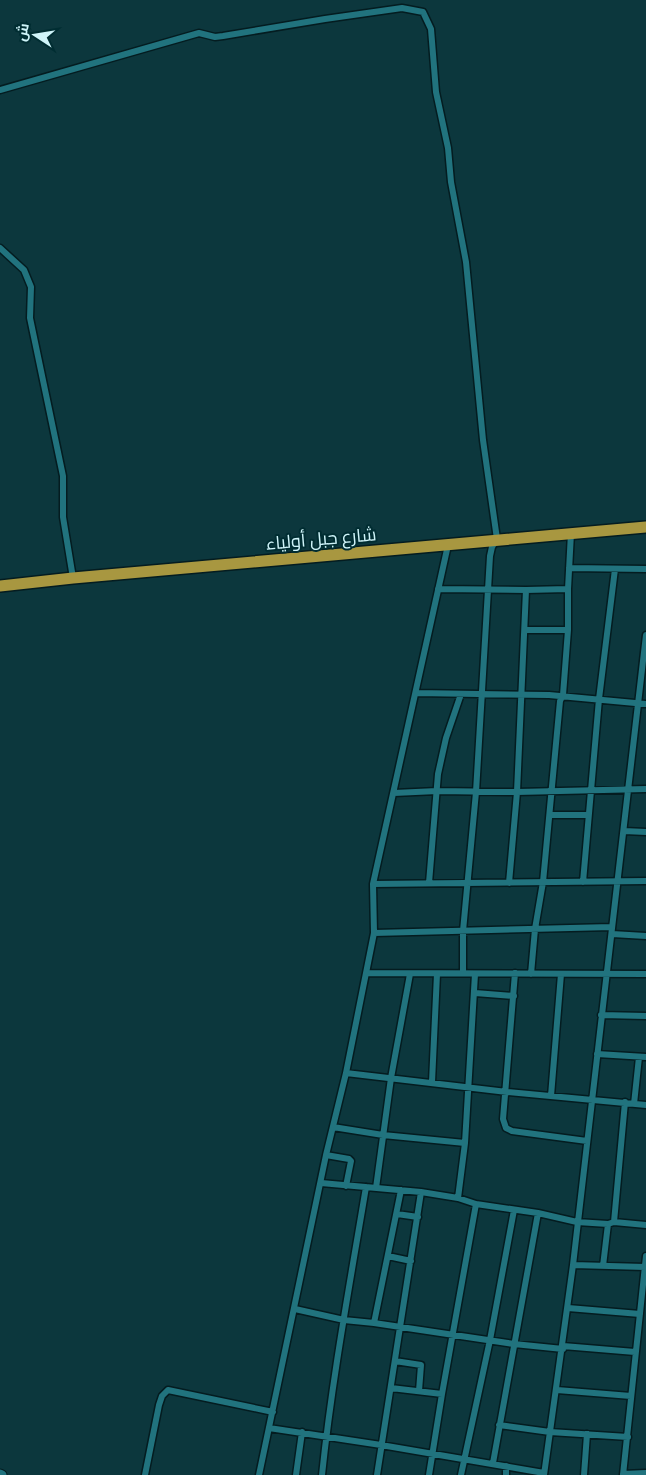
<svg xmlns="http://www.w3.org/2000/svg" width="646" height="1475" font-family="'Zilla Slab',Cairo,serif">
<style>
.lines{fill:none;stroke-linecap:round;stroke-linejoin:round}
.minor-casing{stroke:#041c20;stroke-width:9}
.tertiary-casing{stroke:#041c20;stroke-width:11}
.trunk-casing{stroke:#041c20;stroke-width:14}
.minor{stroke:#21737e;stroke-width:6}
.tertiary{stroke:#21737e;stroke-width:9}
.trunk{stroke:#a89740;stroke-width:11}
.labels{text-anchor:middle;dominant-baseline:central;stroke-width:4;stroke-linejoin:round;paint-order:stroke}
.street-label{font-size:18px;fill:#cff4f9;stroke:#002d32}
</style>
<rect width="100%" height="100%" fill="#0c373d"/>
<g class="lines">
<g class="minor-casing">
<path id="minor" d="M0,90L199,33L215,37L223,36L325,19L402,8L423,12L431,29L436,92L448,148L451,182L466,262L483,440L497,539L492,547L490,556L476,792L463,931V973
M0,248L24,270L31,287L30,318L63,476V517L73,578
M569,568L646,569
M438,589L526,590L568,589
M525,630H568
M416,693L549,695L646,704
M394,793L437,791L517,792L646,789
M550,815H588
M624,831L646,832
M583,882L599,699L615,569
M429,883L438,774L446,738L461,694
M509,883L517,792L526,590
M373,884L646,881
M374,933L612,927
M612,934L646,936
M366,973L646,974
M515,973L503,1119L506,1128L512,1131L587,1141
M531,974L535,929L543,882L560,701L563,695L568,630V589L571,533
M475,993L514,996
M601,1015L646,1016
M597,1054L646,1057
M346,1073L507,1092L646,1105
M432,1082L437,974
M551,1096L561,974
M634,1104L639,1057
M333,1127L383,1135L465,1143
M326,1155L349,1159L351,1161L346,1186
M321,1183L421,1192L458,1198L476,1204L538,1213L577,1222L608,1224L614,1222L646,1225
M376,1188L391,1078L410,974
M458,1198L465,1143L475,974
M397,1214L418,1217
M614,1222L625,1102
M388,1256L411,1261
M573,1265L645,1267
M603,1266L608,1224
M568,1308L640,1314
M295,1309L344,1320L374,1323L514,1344L563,1349
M374,1323L401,1190
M563,1346L635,1352
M395,1361L421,1365L419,1391
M391,1388L442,1394
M557,1390L631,1396
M499,1425L550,1432L628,1437
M269,1428L381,1445L544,1473
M493,1463L538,1213
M623,1474L646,1473
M145,1475L159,1405L162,1396L168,1390L273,1412
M259,1475L326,1155L346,1073L374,933L373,884L448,545
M296,1475L302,1432
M322,1475C332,1379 350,1283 366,1187
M377,1475L421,1192
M429,1475L442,1394L476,1204
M461,1475L490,1340L514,1210
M506,1475V1466
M544,1475L573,1265L646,635
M584,1475L587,1434
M623,1475L646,1256"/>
</g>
<g class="tertiary-casing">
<path id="tertiary" d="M0,1474L2,1475"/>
</g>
<g class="trunk-casing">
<path id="trunk" d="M0,586L73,578L646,527"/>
</g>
<use href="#minor" class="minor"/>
<use href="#tertiary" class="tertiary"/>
<use href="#trunk" class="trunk"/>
</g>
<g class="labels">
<g class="street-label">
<text transform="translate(321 539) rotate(-5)">شارع جبل أولياء</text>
</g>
</g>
<g transform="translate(35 35) rotate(282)" stroke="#002d32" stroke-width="4" paint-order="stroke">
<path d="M0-4L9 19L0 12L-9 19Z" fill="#cff4f9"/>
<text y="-8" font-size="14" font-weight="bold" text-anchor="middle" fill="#cff4f9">ش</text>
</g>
</svg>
